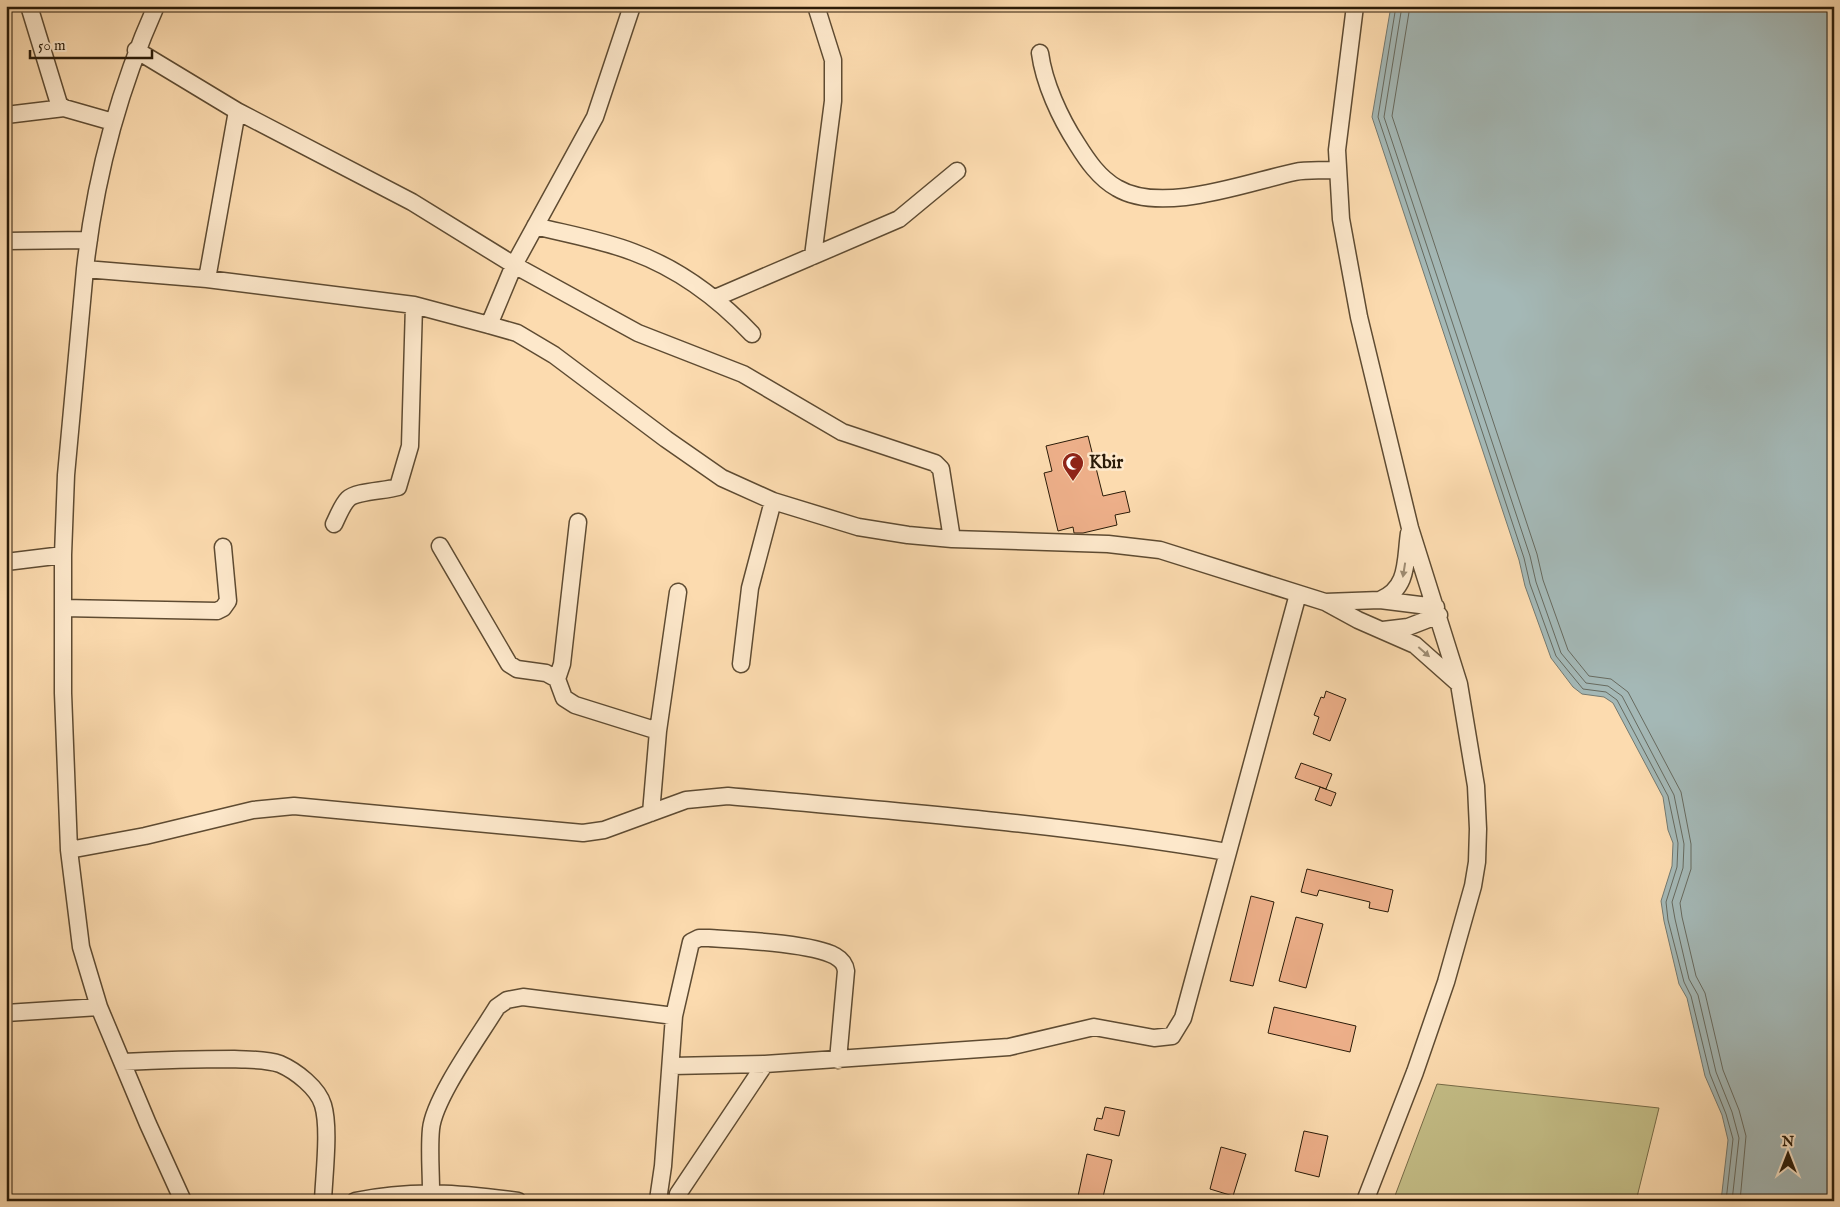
<svg xmlns="http://www.w3.org/2000/svg" width="1840" height="1207" font-family="'IM FELL English',serif">
<style>
.green{fill:#c4be87;stroke:#776c48}
.water{fill:#a4b8b6;stroke:#737970}
.lines{fill:none;stroke-linecap:round;stroke-linejoin:round}
.shore{stroke:#676a5f;stroke-width:1}
.building{fill:#edaf89;stroke:#2a1b08}
.minor-casing{stroke:#5e4b32;stroke-width:19}
.minor{stroke:#fde8cb;stroke-width:16}
.oneway{fill:#9e8c73}
.labels{text-anchor:middle;dominant-baseline:central;stroke-width:5;stroke-linejoin:round;paint-order:stroke}
.poi-label{font-size:18px;font-weight:bold;fill:#2a1b08;stroke:#fde8cb;text-anchor:start}
</style>
<rect width="100%" height="100%" fill="#fcdbaf"/>
<filter id="stains"><feTurbulence type="fractalNoise" baseFrequency=".004" numOctaves="4"/><feColorMatrix values="0 0 0 0 .2 0 0 0 0 .09 0 0 0 0 .02 0 0 0 .5 -.17"/></filter>
<radialGradient id="worn" r=".72"><stop offset=".6" stop-color="#630" stop-opacity="0"/><stop offset="1" stop-color="#630" stop-opacity=".3"/></radialGradient>
<path class="green" d="M1437,1084L1659,1108L1636,1201H1393Z"/>
<path class="water" d="M1391,6H1834V1201H1721L1728,1140L1722,1115L1705,1076L1687,998L1679,984L1664,921L1661,901L1672,866L1673,843L1668,830L1663,797L1613,703L1604,697L1582,694L1573,687L1551,658L1525,586L1519,560L1372,117Z"/>
<g class="lines">
<path class="shore" d="M1396,6L1378,117L1524,558L1530,584L1556,656L1583,689L1606,692L1617,700L1668,796L1678,843L1677,867L1666,902L1668,920L1684,982L1691,996L1710,1074L1726,1114L1733,1139L1726,1201
M1402,6L1384,117L1530,556L1536,582L1561,653L1586,683L1608,686L1622,696L1674,795L1684,844L1683,868L1672,902L1675,919L1689,979L1698,995L1716,1072L1732,1112L1739,1138L1732,1201
M1410,6L1392,116L1537,554L1543,580L1568,650L1589,676L1611,679L1628,692L1681,792L1691,844V869L1680,903L1682,917L1696,976L1705,993L1723,1070L1739,1110L1746,1136L1740,1201"/>
</g>
<path class="building" d="M1088,436L1103,496L1125,491L1130,512L1115,515L1117,525L1083,533H1074L1073,527L1058,531L1044,473L1052,471L1046,446Z
M1326,691L1346,699L1330,741L1313,734L1319,717L1314,715L1321,697L1324,698Z
M1301,763L1332,774L1326,789L1295,778Z
M1320,787L1336,793L1331,806L1315,800Z
M1307,869L1393,890L1388,912L1369,908L1370,902L1319,890L1317,896L1301,892Z
M1251,896L1274,902L1253,986L1230,981Z
M1296,917L1323,924L1306,988L1279,981Z
M1274,1007L1356,1026L1350,1052L1268,1033Z
M1105,1107L1125,1111L1119,1136L1094,1130L1097,1118L1102,1119Z
M1304,1131L1328,1136L1319,1177L1295,1171Z
M1221,1147L1246,1154L1233,1196L1210,1189Z
M1087,1154L1112,1160L1102,1201L1078,1196Z"/>
<g class="lines">
<g class="minor-casing">
<path id="minor" d="M29,6L59,104L64,108L113,122
M156,6C119,89 95,179 85,269L207,279L414,305L489,325L517,333L554,355L666,439L722,478L773,501L858,527L908,535L952,539L1108,544L1160,550L1325,602L1358,620L1415,645L1459,684
M632,6L595,117L514,265L638,333L743,374L842,432L935,463L941,469L952,539
M1355,6L1337,150L1341,219L1359,317L1410,528L1459,684L1476,786L1478,829L1477,862L1473,886L1446,982L1415,1072L1365,1201
M136,50L237,111L207,279
M1040,53C1044,83 1060,118 1077,144C1087,160 1099,178 1117,188C1162,215 1248,182 1295,172C1308,169 1323,171 1337,170
M237,111L412,202L514,265L489,325
M6,115L64,108
M535,226C567,234 602,240 633,252C679,269 718,298 752,334
M6,241L89,240
M813,256L833,101V60L816,6
M85,269L66,475L63,555V693L69,850L81,947L99,1007L148,1124L183,1201
M715,298L899,219L957,171
M334,524C338,516 342,505 348,499C356,491 385,491 398,487L410,446L414,305
M440,546L509,664L517,669L546,673L557,679L564,698L575,705L658,731
M6,562L63,555
M1380,600C1409,588 1405,561 1409,533
M1325,602L1380,600L1436,607
M63,608L217,611L223,608L228,601L223,547
M1383,630L1408,627L1439,615
M741,664L750,588L773,501
M557,679L562,664L578,522
M651,813L658,731L678,592
M69,850L145,836L253,810L294,806L583,833L604,830L686,800L728,796C895,811 1062,824 1227,852
M6,1013L99,1007
M123,1062C161,1060 197,1059 234,1059C249,1060 266,1059 280,1064C296,1071 318,1088 323,1105C330,1128 324,1175 323,1201
M672,1066L765,1064L1009,1047L1094,1027L1154,1038L1172,1036L1183,1018L1298,594
M431,1191C431,1171 429,1149 431,1129C434,1098 480,1035 497,1007L507,1000L523,997L674,1016
M658,1200L663,1166L674,1016L691,942L699,938H709C739,940 811,943 835,956C842,960 845,964 846,971L838,1060
M355,1201C414,1189 459,1193 518,1201
M678,1201V1194L765,1064"/>
</g>
<use href="#minor" class="minor"/>
</g>
<defs><path id="oneway-solid" d="M-6-.8H1V-3.2L6.5 0L1 3.2V.8H-6Z" transform="scale(1.25)"/></defs>
<g class="oneway">
<use href="#oneway-solid" transform="translate(1404 570) rotate(99)"/>
<use href="#oneway-solid" transform="translate(1424 652) rotate(41)"/>
</g>
<defs>
<g id="mosque-pin" transform="scale(1.125)"><path d="M0 17L-7.5 6A9.5 9.5 0 1 1 7.5 6Z" fill="#8f2418" stroke="#fde8cb"/><path d="M3.5-4.9A6 6 0 1 0 3.5 4.9A5 5 0 1 1 3.5-4.9Z" fill="#fff"/></g>
</defs>
<g fill-rule="evenodd">
<use href="#mosque-pin" x="1073" y="463"/>
</g>
<g class="labels">
<g class="poi-label">
<text x="1089" y="463">Kbir</text>
</g>
</g>
<rect width="1840" height="1207" fill="none" stroke="#fcdbaf" stroke-width="25"/>
<rect x="8" y="8" width="1825" height="1192" fill="none" stroke="#2a1b08" stroke-width="2.5"/>
<rect x="12" y="12" width="1815" height="1182" fill="none" stroke="#2a1b08"/>
<g transform="translate(1788 1154)" stroke="#fde8cb" stroke-width="4" paint-order="stroke">
<path d="M0-4L9 19L0 12L-9 19Z" fill="#2a1b08"/>
<text y="-8" font-size="14" font-weight="bold" text-anchor="middle" fill="#2a1b08">N</text>
</g>
<path d="M30 50v8h122v-8" fill="none" stroke="#2a1b08" stroke-width="2.5"/>
<text x="38" y="50" font-size="15" fill="#2a1b08" stroke="#fde8cb" stroke-width="4" paint-order="stroke">50 m</text>
<rect width="100%" height="100%" filter="url(#stains)"/>
<rect width="100%" height="100%" fill="url(#worn)"/>
</svg>
